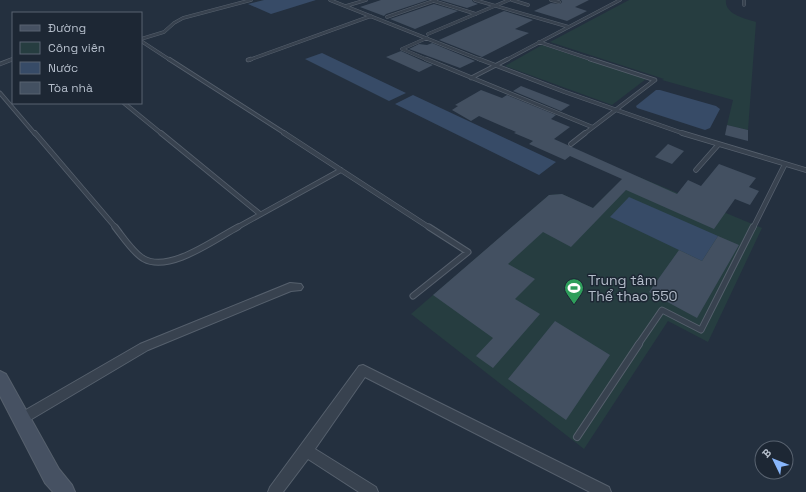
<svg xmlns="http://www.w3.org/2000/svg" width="806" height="492" font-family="'Space Grotesk',sans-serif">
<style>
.green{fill:#263d40}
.water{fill:#374b67}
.building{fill:#435061}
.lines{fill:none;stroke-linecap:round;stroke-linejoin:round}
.lane-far4-casing{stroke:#56606d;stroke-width:3.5}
.lane-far3-casing{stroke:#56606d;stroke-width:4.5}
.lane-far2-casing{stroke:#56606d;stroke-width:5.5}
.lane-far1-casing{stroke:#56606d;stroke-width:7}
.lane-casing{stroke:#56606d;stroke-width:8}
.street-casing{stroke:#56606d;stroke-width:2}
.secondary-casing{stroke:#56606d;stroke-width:2}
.lane-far4{stroke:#38424f;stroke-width:2.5}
.lane-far3{stroke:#38424f;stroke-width:3}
.lane-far2{stroke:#38424f;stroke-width:4}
.lane-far1{stroke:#38424f;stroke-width:5}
.lane{stroke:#38424f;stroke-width:6}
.street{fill:#38424f;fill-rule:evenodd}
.secondary{fill:#465162;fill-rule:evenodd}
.labels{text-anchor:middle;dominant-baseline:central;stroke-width:3;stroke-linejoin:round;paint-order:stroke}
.poi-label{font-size:14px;fill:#b4bdca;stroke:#1d2734;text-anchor:start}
</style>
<rect width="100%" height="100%" fill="#24303f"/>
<path class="green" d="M629,0H726C724,14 745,19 756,22L748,130L727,125L733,100L662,80L664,79L550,42Z
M542,45L646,79L612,105L505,66Z
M639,177L762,228L708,342L668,321L584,449L411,314L549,195L562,194L593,208L610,191L620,196Z"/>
<path class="water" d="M264,0H316L271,14L248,4Z
M322,53L406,93L389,101L305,59Z
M656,90H660L716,106L720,109L710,128L705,130L637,108L636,106Z
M413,95L556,162L539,175L395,104Z
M629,197L718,236L702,261L610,217Z"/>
<path class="building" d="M381,0H428L386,14L384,16L360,7Z
M440,0H472L473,2L478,4L467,8Z
M561,0H589L575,7L587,11L567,21L534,11L551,3L560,4L562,2Z
M434,4L458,11L415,29L390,19Z
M504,11L533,20L515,29L529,33L482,57L439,40Z
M432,43L475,61L460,68L409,49L419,44L427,45Z
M401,51L425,62L433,65L419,72L386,57Z
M521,86L570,105L561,111L513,91Z
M481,90L502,98L507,95L556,115L551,119L570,127L554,139L677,194L688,180L701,186L719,164L756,178L749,187L759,191L750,205L735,199L714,229L626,190L571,247L543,232L508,264L535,279L515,299L540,314L493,368L476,356L493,338L433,295L549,195L562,194L593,208L622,179L570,156L565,160L529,144L533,141L514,133L516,132L479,116L471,121L452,110L458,106L455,105Z
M727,125L748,130V141L725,135Z
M668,144L684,151L672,164L655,157Z
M718,236L739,245L697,318L649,292L679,250L702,261Z
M555,321L610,355L566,420L508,379Z"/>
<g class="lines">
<g class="lane-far4-casing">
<path id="lane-far4" d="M330,0L481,60
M475,0L569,27
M512,0L528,5
M551,0L559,2
M744,0V5
M434,1L476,14
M346,6L366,0
M387,17L436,0
M428,34L509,0
M427,38L402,49L428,60
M141,39L164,32L174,23L183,18L251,0
M141,41L170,60
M539,42L593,60
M11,60L13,59
M249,60L371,16
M506,60L620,0"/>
</g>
<g class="lane-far3-casing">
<path id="lane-far3" d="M169,59L286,134
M426,59L592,127
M479,59L565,92L685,134
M248,60L251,59
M0,64L13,59
M471,78L508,59
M0,93L35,134
M124,103L162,134
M584,134L655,80L590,59"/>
</g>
<g class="lane-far2-casing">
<path id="lane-far2" d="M35,133L116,228
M161,133L260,214
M284,133L430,228
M682,133L806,170
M571,144L585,133
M696,170L718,145
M236,228L341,170
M753,228L785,164"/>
</g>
<g class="lane-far1-casing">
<path id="lane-far1" d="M115,227C123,237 133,253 144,259C170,273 215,239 238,227
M413,296L468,252L429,227
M638,345L662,310L701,330L753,227"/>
</g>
<g class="lane-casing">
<path id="lane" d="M577,437L639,344"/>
</g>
<g class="street-casing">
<path id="street" d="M290,283L301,284L303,287L301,290L291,291L148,350L25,423L21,425L17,423L15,419L17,415L140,344Z
M363,365L609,487L611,492H590L365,377L315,449L376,487L378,492H359L308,459L283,492H268L270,487L359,366Z"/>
</g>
<g class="secondary-casing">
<path id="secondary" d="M0,371L6,374L59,469L72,485L75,492H53L45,483L0,396Z"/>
</g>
<use href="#lane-far4" class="lane-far4"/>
<use href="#lane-far3" class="lane-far3"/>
<use href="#lane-far2" class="lane-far2"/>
<use href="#lane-far1" class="lane-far1"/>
<use href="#lane" class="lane"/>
<use href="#street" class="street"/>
<use href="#secondary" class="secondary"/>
</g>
<defs>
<g id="stadium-pin" transform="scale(1)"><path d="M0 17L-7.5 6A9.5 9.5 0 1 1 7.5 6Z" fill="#2e9e5b" stroke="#1d2734"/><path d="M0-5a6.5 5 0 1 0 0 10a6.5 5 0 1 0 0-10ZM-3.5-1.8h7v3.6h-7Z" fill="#fff"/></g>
</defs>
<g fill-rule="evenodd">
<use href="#stadium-pin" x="574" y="288"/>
</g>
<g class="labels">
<g class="poi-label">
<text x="588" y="280">Trung tâm<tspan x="588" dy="16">Thể thao 550</tspan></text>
</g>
</g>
<rect x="12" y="12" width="130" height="92" fill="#1d2734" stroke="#596370"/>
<rect x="20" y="25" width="20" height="6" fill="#465162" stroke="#596370"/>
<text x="48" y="32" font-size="12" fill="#b4bdca">Đường</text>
<rect x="20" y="42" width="20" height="12" fill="#263d40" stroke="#596370"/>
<text x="48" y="52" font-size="12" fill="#b4bdca">Công viên</text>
<rect x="20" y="62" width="20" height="12" fill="#374b67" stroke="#596370"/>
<text x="48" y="72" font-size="12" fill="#b4bdca">Nước</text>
<rect x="20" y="82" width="20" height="12" fill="#435061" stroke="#596370"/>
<text x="48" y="92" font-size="12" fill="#b4bdca">Tòa nhà</text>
<g transform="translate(774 460) rotate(313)"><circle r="19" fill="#1d2734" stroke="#596370"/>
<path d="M0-3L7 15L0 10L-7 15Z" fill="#88b6fb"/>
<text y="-6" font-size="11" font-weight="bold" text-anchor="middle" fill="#b4bdca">B</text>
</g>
</svg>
